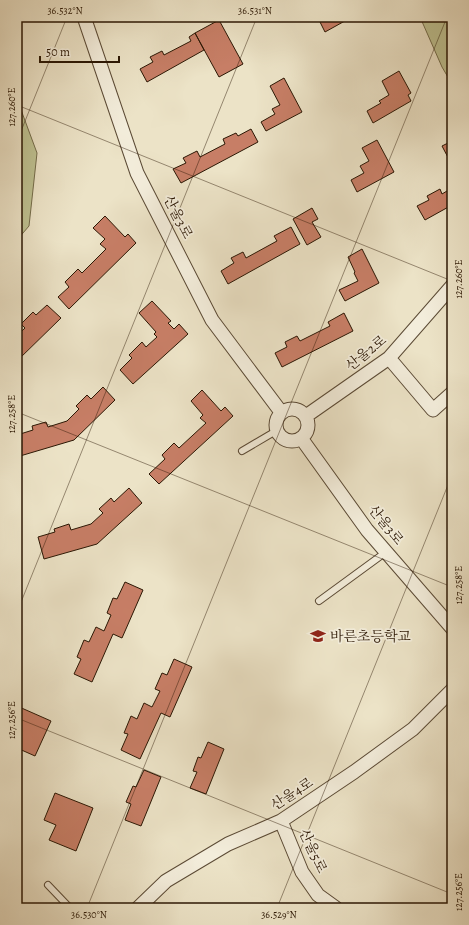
<svg xmlns="http://www.w3.org/2000/svg" width="469" height="925" font-family="Alegreya,'Noto Serif KR',serif">
<style>
.green{fill:#bec191;stroke:#746c4a}
.building{fill:#c77e66;stroke:#2b1704}
.lines{fill:none;stroke-linecap:round;stroke-linejoin:round}
.lane-casing{stroke:#5b4a35;stroke-width:8}
.street-casing{stroke:#5b4a35;stroke-width:15}
.lane{stroke:#f3eddb;stroke-width:6}
.street{stroke:#f3eddb;stroke-width:13}
.ticks{fill:none;stroke:#2b1704;stroke-width:1;stroke-opacity:0.45}
.labels{text-anchor:middle;dominant-baseline:central;stroke-width:3.5;stroke-linejoin:round;paint-order:stroke}
.street-label{font-size:14px;fill:#2b1704;stroke:#f3eddb}
.poi-label{font-size:14px;fill:#2b1704;stroke:#f3eddb;text-anchor:start}
.neatline{fill:none;stroke:#2b1704;stroke-width:1.5}
.ticks-label{font-size:10px;text-anchor:middle;fill:#2b1704}
</style>
<rect width="100%" height="100%" fill="#ece3c7"/>
<filter id="stains"><feTurbulence type="fractalNoise" baseFrequency=".005" numOctaves="4"/><feColorMatrix values="0 0 0 0 .2 0 0 0 0 .09 0 0 0 0 .02 0 0 0 .5 -.17"/></filter>
<radialGradient id="worn" r=".72"><stop offset=".6" stop-color="#630" stop-opacity="0"/><stop offset="1" stop-color="#630" stop-opacity=".3"/></radialGradient>
<path class="green" d="M420,17H452V84L442,67Z
M17,99L37,153L29,226L17,240Z"/>
<path class="building" d="M319,17H352L325,32L318,18Z
M219,20L243,64L219,77L195,33Z
M195,33L204,50L147,82L140,69L153,62L150,57L162,51L164,55L191,41L189,37Z
M399,71L411,93L408,95L411,101L373,123L367,111L381,103L379,101L389,95L382,81Z
M284,78L302,112L266,131L261,122L275,114L272,109L280,105L270,86Z
M251,129L258,142L181,183L173,169L186,163L183,158L197,151L200,157L225,144L223,139L236,133L238,136Z
M377,140L394,172L357,192L351,180L364,173L360,166L369,161L362,148Z
M452,141V165L442,146Z
M452,188V205L425,220L417,206L429,200L427,196L440,189L442,194Z
M312,208L318,219L312,222L321,237L307,245L293,219Z
M105,216L125,237L128,234L136,243L69,309L58,297L69,287L65,282L78,269L82,273L106,249L100,244L105,239L93,228Z
M291,227L300,244L228,284L221,271L234,263L231,258L243,252L246,258L277,241L274,236Z
M362,249L379,283L345,301L339,290L358,281L354,273L355,272L348,257Z
M152,301L171,321L168,323L174,329L179,324L188,334L133,384L120,370L132,358L129,355L142,342L146,347L157,337L154,334L156,332L139,313Z
M47,305L61,318L19,359H17V336L25,328L21,324L33,312L36,315Z
M344,313L353,331L282,367L275,353L287,347L285,342L297,336L300,341L330,326L328,322Z
M103,387L115,400L74,440L20,456L17,443V435L33,430L32,426L46,422L48,427L67,421L79,409L76,406L87,395L91,399Z
M202,390L221,411L225,407L233,416L159,484L149,474L165,459L162,455L174,443L179,448L206,423L200,418L203,415L191,401Z
M129,488L142,503L97,544L44,559L38,537L55,532L54,529L69,524L71,530L91,524L103,513L99,509L111,498L114,502Z
M125,582L143,590L122,638L113,634L92,682L74,674L81,659L77,657L84,640L89,642L96,627L104,631L111,615L107,613L113,598L117,599Z
M174,659L192,667L170,717L161,713L140,759L121,750L128,734L124,733L131,716L137,719L144,703L152,707L160,691L155,689L162,673L167,675Z
M17,706L51,721L35,756L17,748Z
M208,742L224,749L206,794L190,788L197,772L193,771L198,757L201,758Z
M144,770L161,777L141,826L125,820L131,804L126,802L133,786L136,787Z
M55,793L93,808L76,851L49,840L56,825L44,820Z"/>
<g class="lines">
<g class="lane-casing">
<path id="lane" d="M242,451L276,431
M319,601L386,552
M48,885L70,908"/>
</g>
<g class="street-casing">
<path id="street" d="M84,17L137,173L212,320L281,412
M389,358L433,410L452,393
M276 425a16 16 0 1 1 32 0a16 16 0 1 1-32 0Z
M306,416L389,358L452,286
M301,438L367,530L452,628
M281,821L302,872L318,895L336,908
M138,908L166,881L228,844L281,821L354,772L413,729L452,690"/>
</g>
<use href="#lane" class="lane"/>
<use href="#street" class="street"/>
</g>
<path class="ticks" d="M17,105L452,281M17,141L67,17M17,412L452,587M17,612L257,17M17,718L452,894M87,908L447,17M277,908L452,475"/>
<defs>
<g id="school-bare" transform="scale(1.2)"><path d="M0-5L7-2L0 1L-7-2ZM-4 1L0 2.5L4 1V4Q0 6-4 4Z" fill="#8f2418" stroke="#f3eddb" stroke-width="2.5" paint-order="stroke"/></g>
</defs>
<g fill-rule="evenodd">
<use href="#school-bare" x="318" y="636"/>
</g>
<g class="labels">
<g class="street-label">
<text transform="translate(178 217) rotate(63)">산울3로</text>
<text transform="translate(366 353) rotate(-39)">산울2로</text>
<text transform="translate(386 525) rotate(51)">산울3로</text>
<text transform="translate(292 794) rotate(-33)">산울4로</text>
<text transform="translate(313 851) rotate(65)">산울5로</text>
</g>
<g class="poi-label">
<text x="330" y="636">바른초등학교</text>
</g>
</g>
<rect width="469" height="925" fill="none" stroke="#ece3c7" stroke-width="44"/>
<path d="M40 56v6h79v-6" fill="none" stroke="#2b1704" stroke-width="2"/>
<text x="46" y="56" font-size="12" fill="#2b1704" stroke="#f3eddb" stroke-width="3" paint-order="stroke">50 m</text>
<rect x="22" y="22" width="425" height="881" class="neatline"/>
<g class="ticks-label">
<text x="65" y="14">36.532°N</text>
<text x="255" y="14">36.531°N</text>
<text transform="translate(11 107) rotate(-90)" y="4">127.260°E</text>
<text transform="translate(458 279) rotate(-90)" y="4">127.260°E</text>
<text transform="translate(11 414) rotate(-90)" y="4">127.258°E</text>
<text transform="translate(458 585) rotate(-90)" y="4">127.258°E</text>
<text transform="translate(11 720) rotate(-90)" y="4">127.256°E</text>
<text transform="translate(458 892) rotate(-90)" y="4">127.256°E</text>
<text x="89" y="918">36.530°N</text>
<text x="279" y="918">36.529°N</text>
</g>
<rect width="100%" height="100%" filter="url(#stains)"/>
<rect width="100%" height="100%" fill="url(#worn)"/>
</svg>
